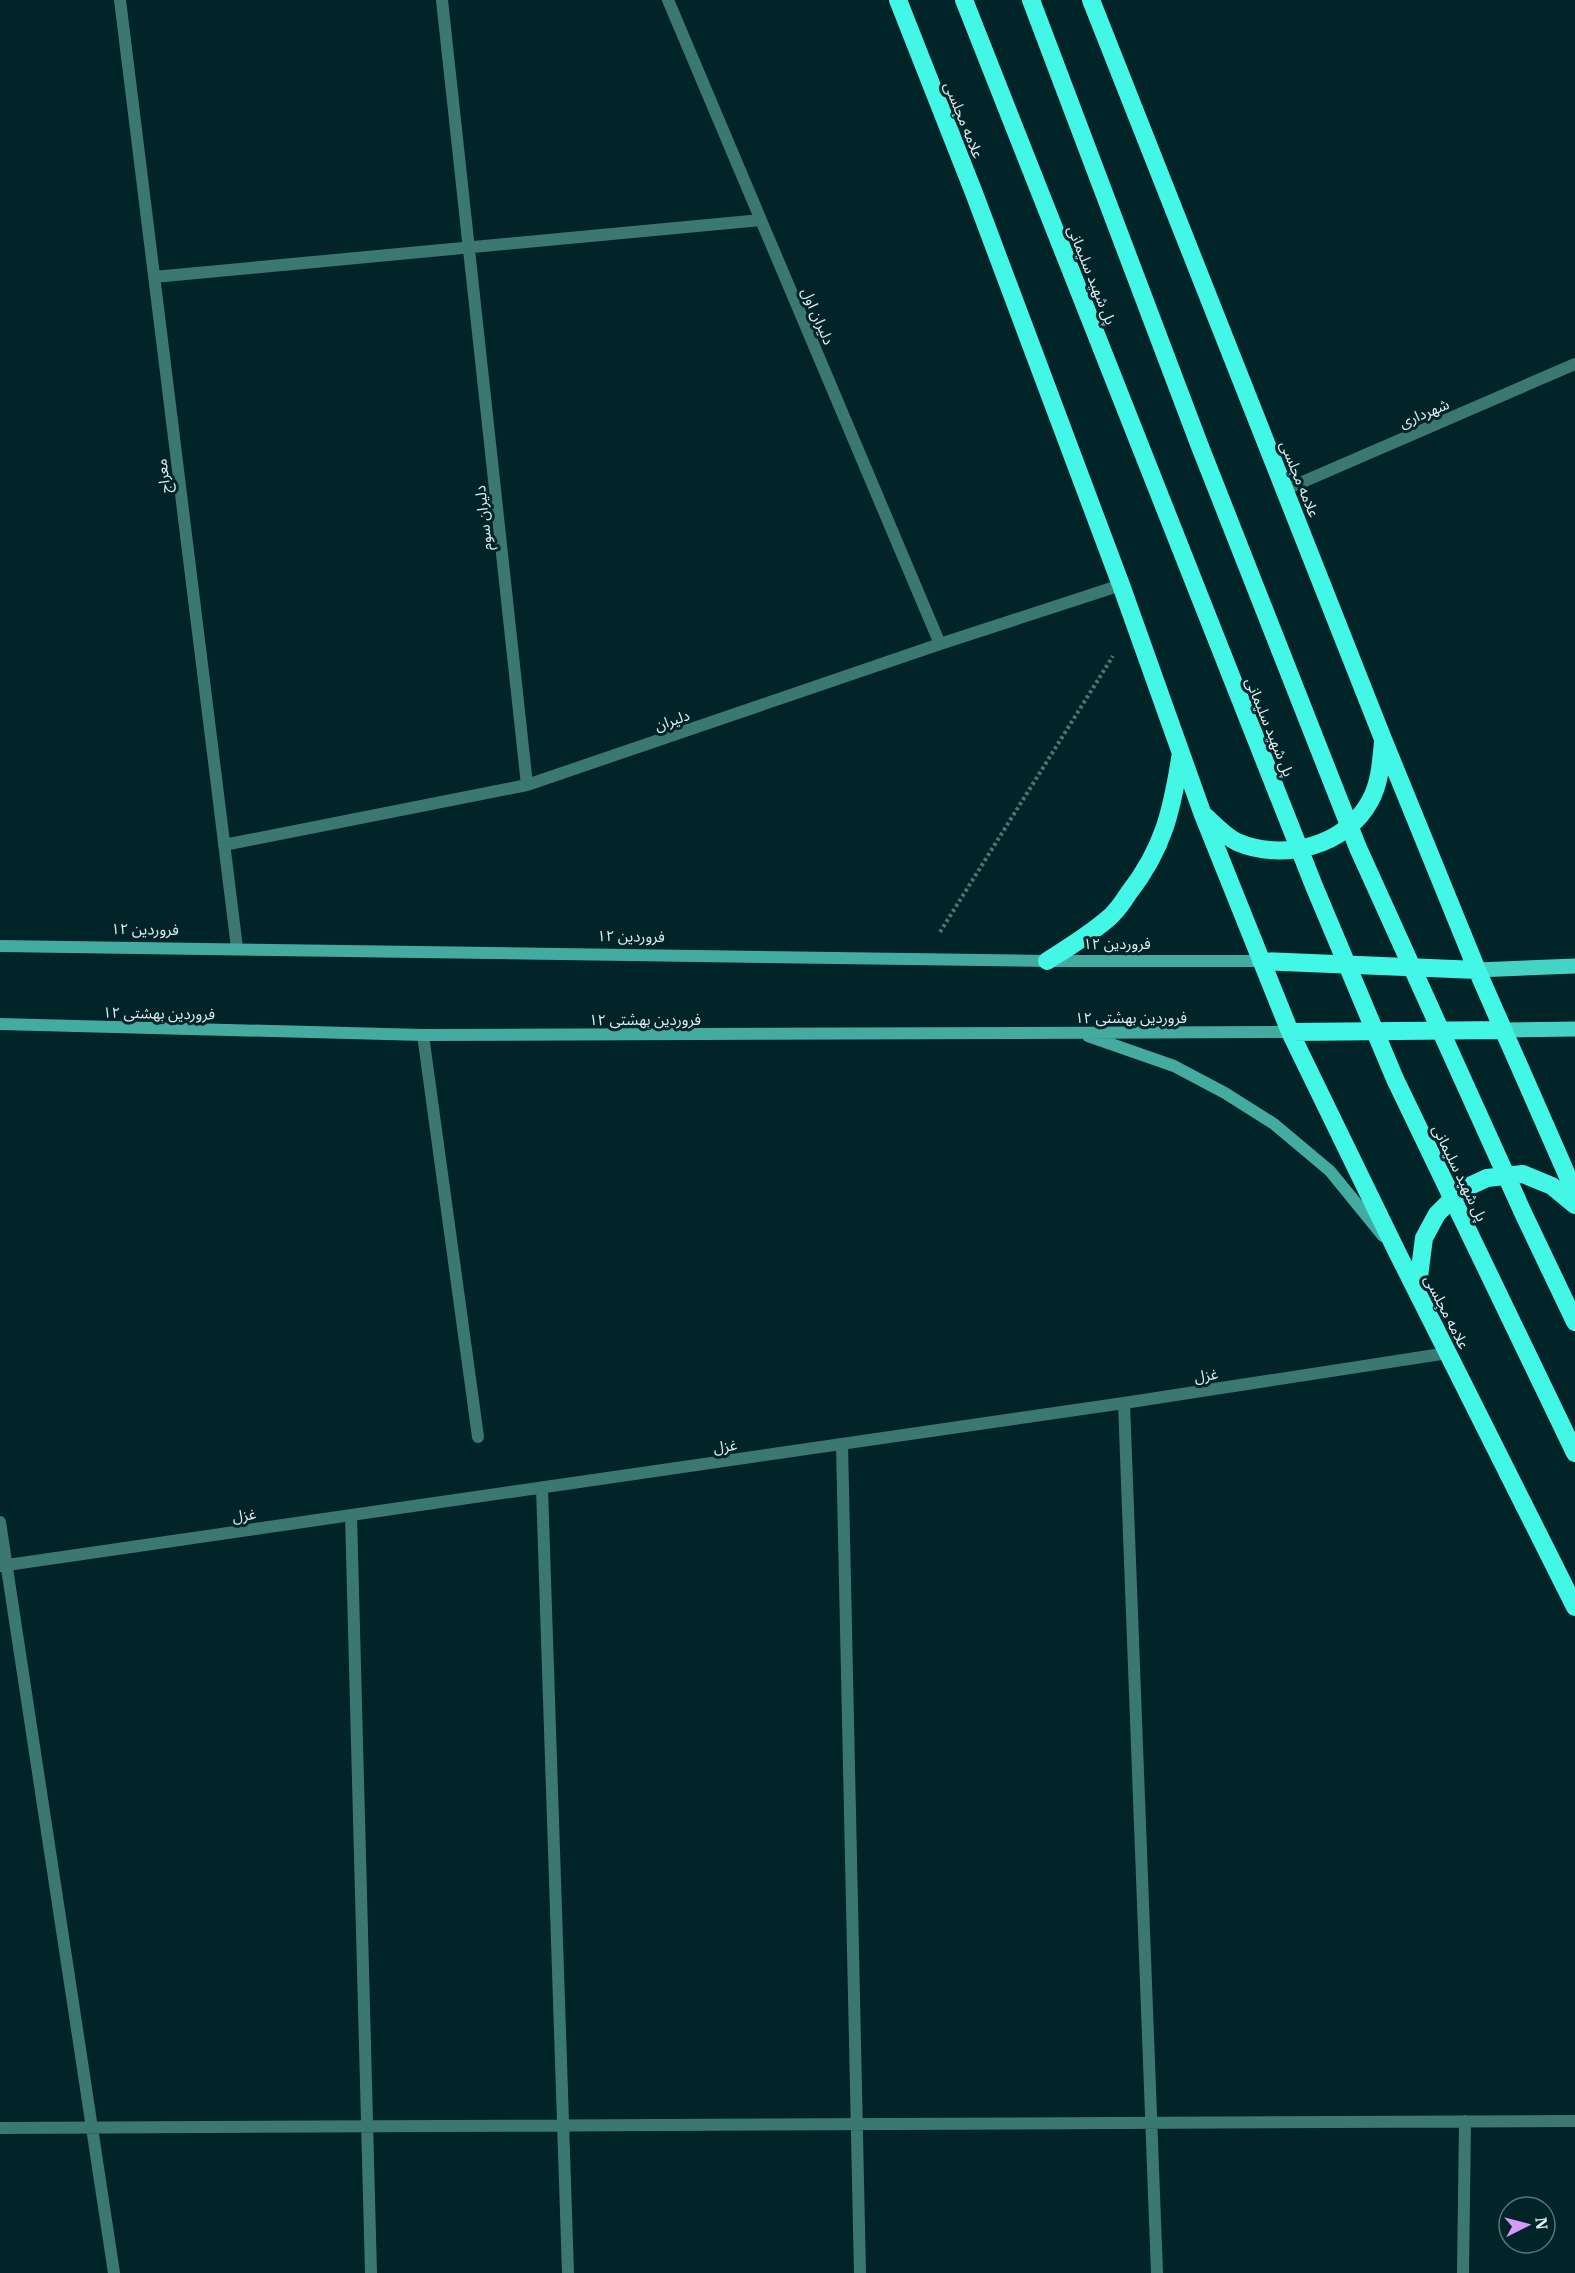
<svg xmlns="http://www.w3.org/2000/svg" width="1575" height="2273" font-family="'IBM Plex Serif','Noto Sans Arabic',serif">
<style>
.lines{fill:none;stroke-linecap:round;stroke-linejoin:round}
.path{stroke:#547174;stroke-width:4;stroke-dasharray:3 3;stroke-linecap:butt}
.lane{stroke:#3b7871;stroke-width:12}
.street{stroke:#3b7871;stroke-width:12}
.secondary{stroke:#43aba0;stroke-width:12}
.primary{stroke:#44d3c5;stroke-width:15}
.highway{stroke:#42f7e6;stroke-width:18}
.highway-bridge{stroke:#42f7e6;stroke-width:18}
.labels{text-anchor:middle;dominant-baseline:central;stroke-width:6;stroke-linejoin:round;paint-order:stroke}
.street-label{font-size:15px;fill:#ddeff2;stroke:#012428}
</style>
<rect width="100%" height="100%" fill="#012428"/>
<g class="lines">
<path class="path" d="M940,932L1113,656"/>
<path class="lane" d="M423,1035L478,1437"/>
<path class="street" d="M120,0L237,948
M442,0L527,785
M668,0L940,644
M154,277L761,220
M1284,490L1575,364
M224,845L527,785L940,644L1121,585
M1124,1403L1157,2273
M842,1444L860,2273
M542,1488L568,2273
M351,1515L371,2273
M0,1522L114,2273
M0,1566L1124,1403L1448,1353
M0,2128L1575,2121
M1463,2273L1465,2121"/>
<path class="secondary" d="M0,946L1047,961H1261
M0,1024L423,1035L1290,1032
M1088,1036L1174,1066L1225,1093L1274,1124L1330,1171L1383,1236"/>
<path class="primary" d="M1477,970L1575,966
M1504,1030L1575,1029"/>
<path class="highway" d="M898,0L974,193L1121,585L1203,815L1290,1032L1397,1252L1575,1607
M1091,0L1383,739L1477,970L1575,1193
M1205,816C1214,824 1226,837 1237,842C1283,862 1346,846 1370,801C1380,783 1381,762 1383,742
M1047,961C1069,947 1091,934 1111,916C1117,910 1123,902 1128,894C1164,848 1172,810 1181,753
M1261,961L1477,970
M1290,1032L1504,1030
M1417,1292L1424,1238L1437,1214L1461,1190L1487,1178L1523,1174L1552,1186L1575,1205"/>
<path class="highway-bridge" d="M964,0L1314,886L1395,1079L1575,1453
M1031,0L1199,444L1358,848L1524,1215L1575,1322"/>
</g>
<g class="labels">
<g class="street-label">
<text transform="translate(964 120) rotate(68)">علامه مجلسی</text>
<text transform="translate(1092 275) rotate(68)">پل شهید سلیمانی</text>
<text transform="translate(818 316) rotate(67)">دلیران اول</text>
<text transform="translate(1424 413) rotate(-23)">شهرداری</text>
<text transform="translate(163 476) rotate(-97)">معراج</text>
<text transform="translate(1300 479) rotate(68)">علامه مجلسی</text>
<text transform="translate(483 518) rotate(-96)">دلیران سوم</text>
<text transform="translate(672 720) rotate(-19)">دلیران</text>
<text transform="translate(1270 727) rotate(68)">پل شهید سلیمانی</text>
<text transform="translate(145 929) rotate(1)">۱۲ فروردین</text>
<text transform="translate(631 936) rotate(1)">۱۲ فروردین</text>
<text x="1117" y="943">۱۲ فروردین</text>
<text transform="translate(159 1013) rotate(1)">۱۲ فروردین بهشتی</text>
<text x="1131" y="1017">۱۲ فروردین بهشتی</text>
<text x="645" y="1019">۱۲ فروردین بهشتی</text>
<text transform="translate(1460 1173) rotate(64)">پل شهید سلیمانی</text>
<text transform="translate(1447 1312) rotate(63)">علامه مجلسی</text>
<text transform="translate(1206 1375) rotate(-9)">غزل</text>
<text transform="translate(725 1446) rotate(-8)">غزل</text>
<text transform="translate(244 1515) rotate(-8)">غزل</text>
</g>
</g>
<g transform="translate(1527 2225) rotate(84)"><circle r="28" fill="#012428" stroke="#597579" stroke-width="1.5"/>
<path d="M0-4.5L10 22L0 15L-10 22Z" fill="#d69bfa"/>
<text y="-9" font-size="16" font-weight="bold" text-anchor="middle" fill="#ddeff2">N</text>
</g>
</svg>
